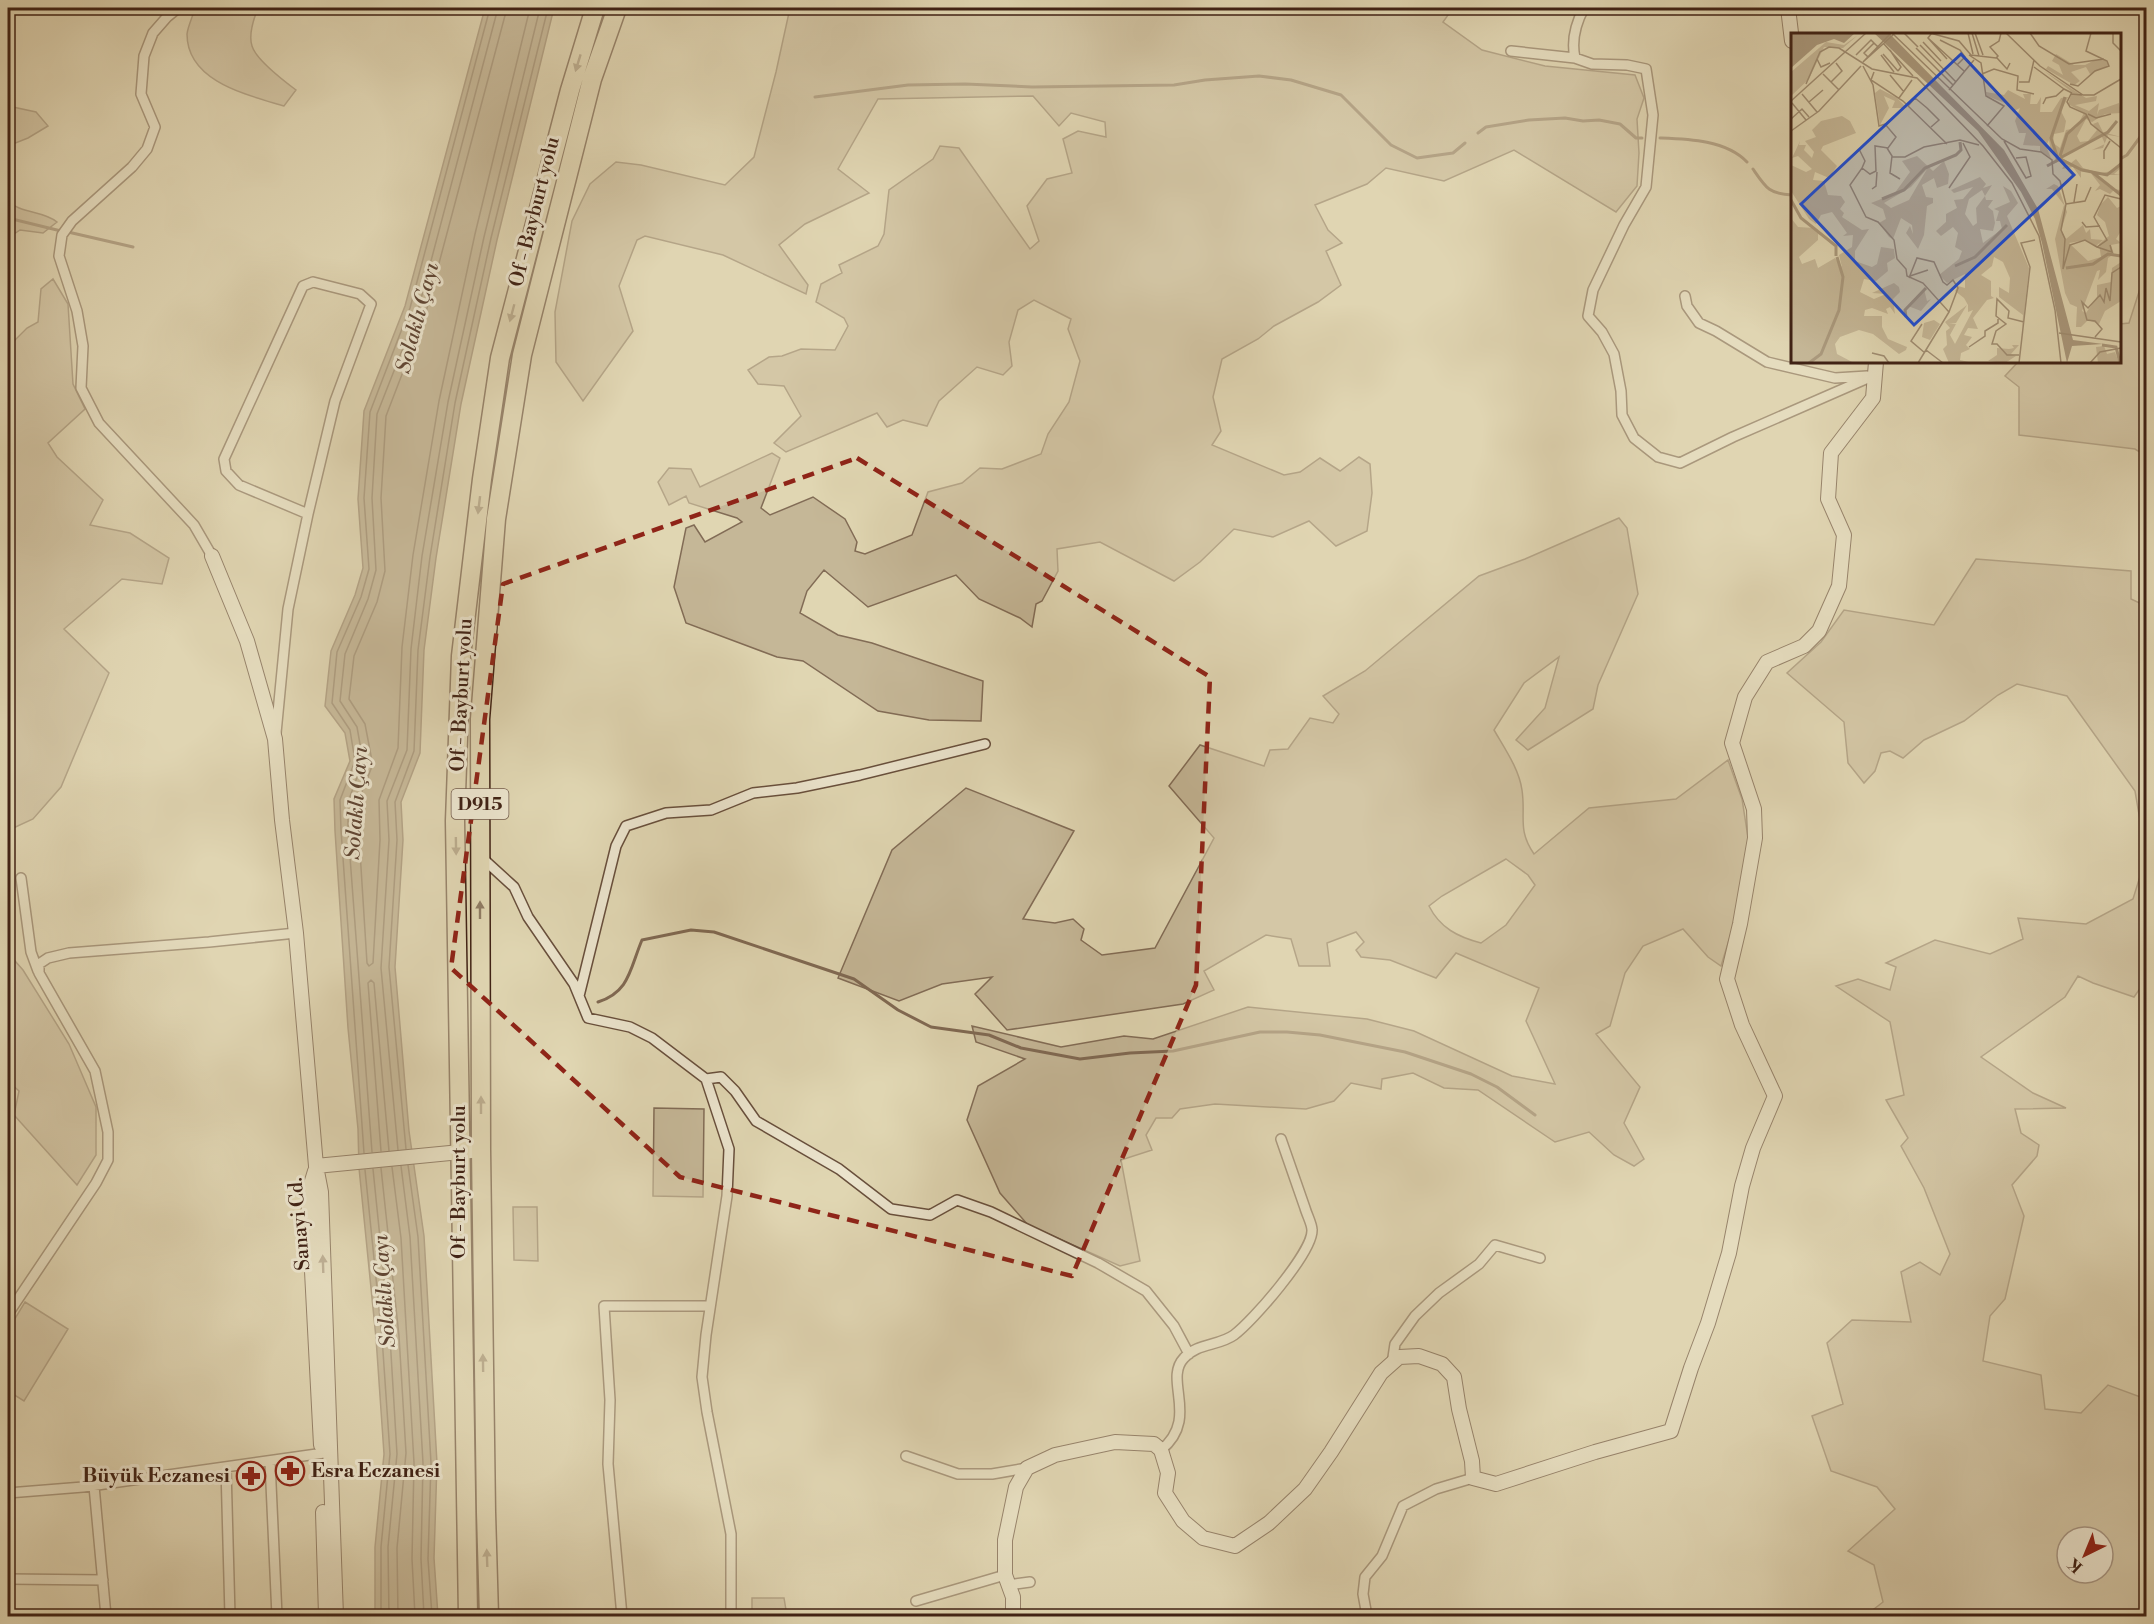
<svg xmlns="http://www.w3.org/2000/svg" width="2154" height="1624" font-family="'Libre Bodoni',serif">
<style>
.green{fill:#c5b797;stroke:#826c56;stroke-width:1.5;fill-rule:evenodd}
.water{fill:#aa997d;stroke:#806953;stroke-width:1.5}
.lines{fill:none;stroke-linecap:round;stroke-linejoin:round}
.shore{stroke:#755e49;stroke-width:1.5}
.stream{stroke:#806953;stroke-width:3}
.street-casing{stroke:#684f3c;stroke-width:12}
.secondary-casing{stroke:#402215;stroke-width:16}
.highway-casing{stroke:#402215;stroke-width:21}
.street{stroke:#ebe4cd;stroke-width:9}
.secondary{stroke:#ebe4cd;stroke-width:14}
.highway{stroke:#e0d6b2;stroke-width:18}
.oneway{fill:#907c64}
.oneway2{fill:#968371}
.marked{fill:none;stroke:#8f2418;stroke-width:4.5;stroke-dasharray:12 8;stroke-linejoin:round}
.labels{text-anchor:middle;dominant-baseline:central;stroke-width:6;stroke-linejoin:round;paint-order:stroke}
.shield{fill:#ebe4cd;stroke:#735c4c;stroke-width:1.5}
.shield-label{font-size:18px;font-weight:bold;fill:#402215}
.street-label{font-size:20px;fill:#402215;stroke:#ebe4cd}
.poi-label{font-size:20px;font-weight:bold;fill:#402215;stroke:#ebe4cd;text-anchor:start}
.water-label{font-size:21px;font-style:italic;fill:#604634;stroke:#ebe4cd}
.inset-river{fill:none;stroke:#aa997d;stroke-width:3}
.inset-road{fill:none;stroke:#a08e73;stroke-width:1.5}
.view{fill:#1d4ed8;fill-opacity:0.15;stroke:#1d4ed8;stroke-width:3}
.inset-edge{fill:none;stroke:#402215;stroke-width:3}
</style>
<rect width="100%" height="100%" fill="#e0d6b2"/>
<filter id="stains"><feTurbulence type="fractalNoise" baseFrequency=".00333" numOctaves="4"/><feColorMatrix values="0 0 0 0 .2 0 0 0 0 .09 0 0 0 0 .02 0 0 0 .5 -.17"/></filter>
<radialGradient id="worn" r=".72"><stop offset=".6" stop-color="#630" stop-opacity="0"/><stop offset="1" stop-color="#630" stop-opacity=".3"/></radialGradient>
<path class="green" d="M195,8H258C254,18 248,34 252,46C256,60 284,81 296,90L284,106C248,95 187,82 187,34C188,26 193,16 195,8Z
M790,8H1453L1443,22L1482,50L1545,66L1635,75L1644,98L1637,119L1639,153L1637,186L1616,212L1514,150L1444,181L1386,168L1367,184L1315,205L1328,230L1342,243L1326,251L1341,285L1318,302L1274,326L1258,339L1222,359L1213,397L1221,431L1212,445L1284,475L1300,472L1320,458L1340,471L1359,457L1370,464L1372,493L1367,531L1336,546L1309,521L1273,537L1234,529L1200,562L1174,581L1100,542L1057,549L1058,571L1042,601L1036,604L1032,627L1020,618L979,599L956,575L868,607L824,570L807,591L800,613L838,635L872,643L983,681L981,721L929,720L878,711L803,661L777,657L686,623L674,587L686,528L694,525L705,542L742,522L737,518L689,503L686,496L669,505L658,482L669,468L691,469L700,487L772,453L780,458L761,508L770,515L813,497L845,519L857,542L855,551L865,554L912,535L928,492L962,483L980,468L1002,469L1041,454L1048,434L1069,402L1080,361L1068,329L1071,319L1034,300L1018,310L1009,342L1012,366L1003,375L977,367L939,401L927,426L903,420L887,427L877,413L786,452L774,443L801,416L784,386L758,384L748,370L769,357L782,356L801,349L835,350L848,326L844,318L816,302L821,284L842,273L839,265L878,246L884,234L889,190L933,159L940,146L959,148L1030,249L1039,241L1027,206L1047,179L1072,173L1063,139L1078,131L1106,137L1105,122L1071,113L1059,126L1033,96L878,99L838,169L869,193L805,224L779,245L808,285L806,294L723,255L645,236L637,240L619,286L633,331L583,401L556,362L555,312L572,221L590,184L616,162L641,165L725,185L754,157L776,72Z
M8,101L13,107L36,112L48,126L28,138L8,146Z
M8,200C19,214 43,210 57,222L43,233L20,230L8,238Z
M2146,270V409L2142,410L2146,413V456L2135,449L2019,435V387L2005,376L2018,362H2120V324L2129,323Z
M53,279L68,304L73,384L85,409L48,443L57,457L103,500L90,525L130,533L169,558L162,584L122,579L64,629L109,673L61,787L33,819L9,830L8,347L27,328L38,322L41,289Z
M1619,518L1627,528L1638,594L1598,685L1593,709L1528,750L1516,740L1545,708L1559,657L1524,683L1494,730C1505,749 1519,769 1522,790C1526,817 1517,829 1534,854L1589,808L1676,799L1728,760L1742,799L1749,844L1736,917L1721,966L1708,957L1683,929L1643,946L1625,973L1610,1026L1596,1034L1640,1087L1624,1123L1644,1159L1634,1166L1614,1155L1589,1132L1555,1142L1478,1090L1444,1088L1413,1073L1382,1079L1381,1089L1351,1083L1334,1101L1306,1109L1215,1104L1180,1109L1172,1118H1156L1146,1135L1152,1150L1121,1160L1140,1261L1120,1266L1028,1225L1000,1193L967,1120L978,1086L1025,1059L976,1042L972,1026L1061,1047L1124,1036L1153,1039L1248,1007L1367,1019L1414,1031L1512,1076L1555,1084L1526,1021L1539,988L1456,953L1436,978L1390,960L1361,957L1356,950L1364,942L1356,932L1327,943L1330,966H1299L1291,939L1266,935L1204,971L1214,990L1183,1004L1007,1030L975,994L992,977L942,984L899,1001L838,978L892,850L966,788L1074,831L1023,919L1055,923L1073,919L1084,929L1081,940L1102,955L1155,948L1214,838L1169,786L1200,745L1264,766L1270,750L1288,749L1310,718L1333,723L1339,714L1323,696L1365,671L1479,576L1525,559ZM1506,859L1528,875L1535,885L1506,925L1481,943C1458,937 1440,928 1429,906L1442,896Z
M1976,559L2131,571V599L2146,606V855L2135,791L2067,696L2017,684L1998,695L1964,721L1924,740L1903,758L1890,751L1881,753L1875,771L1864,783L1848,763L1844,722L1787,673L1821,642L1844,610L1934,625Z
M2146,857V980L2134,997L2093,983L2078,976L2065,997L1981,1057L2033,1093L2066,1108L2015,1109L2021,1133L2039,1145L2037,1156L2012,1185L2024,1216L2005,1299L1990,1316L1983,1361L2041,1375L2045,1409L2081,1413L2108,1385L2146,1399V1616H1865L1883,1602L1874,1565L1848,1551L1895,1509L1877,1487L1831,1471L1812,1416L1843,1404L1827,1343L1852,1320L1911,1322L1901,1272L1920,1262L1940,1275L1950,1254L1924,1188L1901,1146L1908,1138L1886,1100L1904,1095L1890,1022L1836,986L1858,979L1890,990L1896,967L1886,963L1935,940L1990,954L2023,939L2018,918L2086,924L2133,899ZM2067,1537H2103V1573H2067Z
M8,953L23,970L69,1044L96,1107V1155L77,1185L14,1115L19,1091L8,1081Z
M654,1108L704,1109L703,1197L653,1196Z
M513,1207H537L538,1261L514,1260Z
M25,1302L68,1329L24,1401L8,1391V1330Z
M752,1598H784L787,1616H752Z"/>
<path class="water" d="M485,8H554L497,240L461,404L436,558L424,650L420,753L401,802L403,840L395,967L409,1131L424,1236L437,1463L434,1558L438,1616H375V1547L384,1454L376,1338L359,1168L358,1129L348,1028L335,831L334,799L350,761L345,733L325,706L331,651L355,595L363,568L358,499L364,411L405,306Z"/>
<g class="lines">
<path class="shore" d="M507,8L426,312L386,416L381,498L385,571L377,602L354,656L349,699L365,724L372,761L371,769L357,804L367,963L369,966L373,963L380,840L379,800L398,748L402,647L413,555L439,401L475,234L530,8
M406,1149L389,967L397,840L395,802L414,751L418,650L430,557L455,403L491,238L548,8
M398,1150L381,968L389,840L387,801L407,750L411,649L422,556L448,402L484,237L540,8
M381,1151L368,983L371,980L374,983L389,1151
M372,1152L348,830V802L363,761L357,727L340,701L345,654L368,599L376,570L372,498L377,414L418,310L498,8
M364,1153L341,830L340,800L355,761L350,730L332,703L337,652L361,597L369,569L364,498L370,412L410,308L490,8
M408,1165L418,1237L431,1463L428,1559L432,1616
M401,1166L410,1237L423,1463L421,1559L424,1616
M392,1167L401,1238L414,1463L412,1559L415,1616
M381,1168L399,1336L406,1453L397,1548L398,1616
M373,1169L390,1337L397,1454L388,1547L389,1616
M365,1170L382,1337L390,1454L381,1547V1616"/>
<path class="stream" d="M815,97L908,85L965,84L1032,87L1174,85L1205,80L1259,76L1291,80L1341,95L1391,145L1417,158L1453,153L1465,143
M1478,133L1486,127L1529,120L1565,118L1583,121L1599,120L1620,124L1636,138H1642
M1660,138C1688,139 1726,140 1747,162
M2120,159L2127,155L2146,129
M1753,169C1766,188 1769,194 1792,195
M8,218L61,231
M68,232L133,247
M598,1002C630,992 630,968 642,940L691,930L714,932L854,979L898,1010L931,1027L989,1035L1021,1048L1080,1059L1130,1053L1173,1051L1260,1032H1287L1320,1035L1405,1052L1471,1074L1497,1087L1535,1115"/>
<g class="street-casing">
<path id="street" d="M178,8L167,17L153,33L144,56L141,94L155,127L147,149L132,167L72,221L62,235L59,256L77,311L83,346L81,388L99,423L194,525L212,556
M1584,8C1576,23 1571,40 1575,58L1592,64L1627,65L1646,69L1653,115L1646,187L1624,225L1593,290L1588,316L1602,332L1614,354L1621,391L1622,415L1634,438L1658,457L1680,463L1733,437L1875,375
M1511,51L1575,58
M1685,296L1687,306L1699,323L1716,331L1767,362L1835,378L1867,376
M276,733L288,609L308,514L335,401L371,304L360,294L313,282L303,286L224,459L226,471L239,485L308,514
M480,856L514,887L528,917L574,984L588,1018L630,1027L652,1038L706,1079L721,1077L735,1091L756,1121L839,1169L891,1209L930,1215L957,1200L991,1212L1098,1263L1146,1291L1174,1326L1189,1354
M21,878L31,952L38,971
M579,996L616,846L626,826L666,813L711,810L753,793L797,788L860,775L985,744
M706,1079L729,1149L727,1196L706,1335L702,1377L707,1412L731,1534V1616
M8,1314L96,1183L108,1160V1132L95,1071L39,973V964L48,958L69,953L209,942L296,933
M1392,1364L1395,1344L1415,1316L1439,1293L1479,1264L1495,1245L1540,1258
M1161,1450C1200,1418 1163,1380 1184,1358C1197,1343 1219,1346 1234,1335C1252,1322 1313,1252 1312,1230C1312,1224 1307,1215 1305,1208C1297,1185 1289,1162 1281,1139
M906,1456L958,1474H992L1027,1468
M270,1462L277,1616
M226,1468L230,1616
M94,1486L106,1616
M8,1493L83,1487L331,1452
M8,1579L103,1580
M1008,1585L1030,1582
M916,1601L1005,1575
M622,1616L608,1464L610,1400L604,1306H710
M1367,1616L1363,1594L1365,1577L1382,1556L1403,1506L1436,1489L1473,1478"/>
</g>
<g class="secondary-casing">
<path id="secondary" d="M1788,8L1792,41
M212,556L247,641L275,739L282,820L296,933L316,1166L321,1192L336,1616
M316,1166L481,1150
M315,1171L308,1194L321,1445
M323,1512L326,1616
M1013,1616V1597L1005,1575V1540L1016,1487L1027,1468L1055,1455L1115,1442L1154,1444L1161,1450L1168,1473L1165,1493L1183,1521L1203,1538L1235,1546L1269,1523L1305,1489L1331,1452L1381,1373L1399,1357L1419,1356L1442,1364L1454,1377L1459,1409L1472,1461L1473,1478L1496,1484L1595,1452L1671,1431L1691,1368L1708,1323L1729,1253L1742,1186L1753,1148L1775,1096L1742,1025L1727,979L1740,924L1755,838L1754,809L1732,743L1745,697L1767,662L1804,646L1819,631L1839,586L1844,535L1828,499L1831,453L1873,398L1876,362"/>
</g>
<g class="highway-casing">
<path id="highway" d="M468,1616L455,821L461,656L482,479L500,358L570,90L595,8
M489,1616L486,1512L481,1150L480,719L496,519L522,355L592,79L617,8"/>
</g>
<use href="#street" class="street"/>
<use href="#secondary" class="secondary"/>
<use href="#highway" class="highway"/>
</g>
<defs><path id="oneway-solid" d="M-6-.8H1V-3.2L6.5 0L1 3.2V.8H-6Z" transform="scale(1.5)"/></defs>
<g class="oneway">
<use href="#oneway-solid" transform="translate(578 63) rotate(107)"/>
<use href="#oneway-solid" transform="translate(512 313) rotate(105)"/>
<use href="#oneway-solid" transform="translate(479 505) rotate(97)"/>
<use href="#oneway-solid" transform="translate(456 846) rotate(89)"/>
<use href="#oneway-solid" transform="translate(480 910) rotate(-90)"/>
<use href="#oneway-solid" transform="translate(481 1105) rotate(-90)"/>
<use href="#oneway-solid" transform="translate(483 1363) rotate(-91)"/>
<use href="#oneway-solid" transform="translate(487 1558) rotate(-92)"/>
</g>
<use class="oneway2" href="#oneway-solid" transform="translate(323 1264) rotate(-92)"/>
<path d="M0 0H2154V1624H0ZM857,458L1210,677L1196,985L1072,1276L680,1177L451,968L503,584Z" fill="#e0d6b2" fill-opacity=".55" fill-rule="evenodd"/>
<path class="marked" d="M857,458L1210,677L1196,985L1072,1276L680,1177L451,968L503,584Z"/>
<defs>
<g id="pharmacy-ring" transform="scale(1.5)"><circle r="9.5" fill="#ebe4cd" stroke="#8f2418" stroke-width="1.5"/><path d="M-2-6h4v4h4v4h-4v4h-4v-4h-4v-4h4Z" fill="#8f2418"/></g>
</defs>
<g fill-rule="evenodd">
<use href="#pharmacy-ring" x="290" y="1471"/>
<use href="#pharmacy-ring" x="251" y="1476"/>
</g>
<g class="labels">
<rect class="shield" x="451.5" y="789" width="57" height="30" rx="4.5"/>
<g class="shield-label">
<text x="480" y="804">D915</text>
</g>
<g class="street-label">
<text transform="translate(535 212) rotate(-76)">Of - Bayburt yolu</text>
<text transform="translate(462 695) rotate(-87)">Of - Bayburt yolu</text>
<text transform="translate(459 1182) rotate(-90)">Of - Bayburt yolu</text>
<text transform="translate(300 1224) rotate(-95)">Sanayi Cd.</text>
</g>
<g class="poi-label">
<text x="311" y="1471">Esra Eczanesi</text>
<text x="230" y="1476" text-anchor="end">Büyük Eczanesi</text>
</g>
<g class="water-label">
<text transform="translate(418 318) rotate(-75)">Solaklı Çayı</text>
<text transform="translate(357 803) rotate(-86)">Solaklı Çayı</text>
<text transform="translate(385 1291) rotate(-94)">Solaklı Çayı</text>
</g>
</g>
<g transform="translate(1791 33)">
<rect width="330" height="330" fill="#e0d6b2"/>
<path d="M67,2L52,15L33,14L18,46L0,63V39L35,9L53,12ZM265,21L283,32H294L304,27H314L318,32L299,41L295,34L280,39L289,48L283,52L255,36L257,33L272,42L268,32L261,28ZM253,38L295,65L306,63L305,68L284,72L298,78L308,70L306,82L308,77L328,70L330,80L314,81L301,89L295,86L286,103L289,109L297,108L306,97L302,91L307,89L312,99L330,104L317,102L312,115L301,117L314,111L311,104H305L271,125L280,130L285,126L292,135L309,140L322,138L330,128V135L323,141L330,142H303L319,155L329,157L330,163L323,157L319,161L309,156L304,158L309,152L299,139L290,138V145L282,134L271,136L274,131L279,133L269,128L264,130L265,120L260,119L258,107L255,113L260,125L249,118V113L232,112L235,100H228L224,88L229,75L223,78L219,72L196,63L195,59L213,62L217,57L234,66L232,61H240L239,71H246L250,64L249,79H261L270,65L277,64L270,78L275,88L273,99L263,101L262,110L269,115L275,97L285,95L293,80L277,71L281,59ZM89,56L106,65L116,75H101L104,68L93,63L98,75L89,92L84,60ZM51,83L59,88L65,100L32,113L30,117L46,133L38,145L24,139L22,147L33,148L37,162L50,163L54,169L49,176L53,180L51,184L71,197L78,196L64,218V228L81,234L86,231L90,214L103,216L104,225L96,230L97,238L85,248L73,246L69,259L83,266L95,261L81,260L103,250L108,254L109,259L102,266L104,281L99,274L95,276L97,281L81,275L74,277L73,283H91V294L97,306L116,314L115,317L108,321L82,301L68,297L49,304L44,311L46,321L63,330H0V185L7,194L23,195L35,204L27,201V207L8,224L11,231L24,226L27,235L44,225L51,234L48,222L61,214L62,202L52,203L56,200L41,179L30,182L25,191L18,186L0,158V132L15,139L21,136L7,123L1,125L9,108L8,112H15L13,117L21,125L23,119L14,108L25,104L21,97L30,88ZM126,123L142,138L153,128L158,141L157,151L146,155L143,145L131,152L135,164L142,165V170L136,173L133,202L127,216L115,200L119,193L122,201L121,192L110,185L102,206L98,204L88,190L95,186L92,176L80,170L103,161L119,139L111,128ZM136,136L118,167L100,175L93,170L120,154ZM189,144L195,151L192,155L201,152L194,163L195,167H202L197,174L202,178L204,190L202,198L189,196L192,210L211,196L209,188H205L208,178L203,176L219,169L212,153L220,158L227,170L216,183L238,235L231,299L232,282L208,264V254L218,260L219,245L212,229L203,224L201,233L190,242L200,248V263L203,265L196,267L182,285L187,296L177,295L173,302L181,304L175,312L179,316L170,320L169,327L182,330H158L152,316L156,312L155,298L159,295L154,289L176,272L165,290H158L165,291L159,302L164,311L182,277L177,279V272L173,265L164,258L167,253L174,255V241L156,250L148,242L168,226L171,218L164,214L167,200L162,194L150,203L145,198L155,189V181L166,175L163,167L172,166L182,154L163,160L160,157ZM191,157L194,163L185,175L186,190L182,193L174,181L178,166ZM263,151L267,153L276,179L270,197L275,206L292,192L295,200L299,196L300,206L312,207L305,213L295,207L278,210L297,228L310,224L308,211L318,203L314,189L306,182L310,171L317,164L326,175L330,173V198L325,206L330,210L320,212L323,221L317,225L315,239L307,247L309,237L306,238L291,278L295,280L306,264V252L320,249L321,235L330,229V268L314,278L308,291L297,287L290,294H285L286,274L279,271L274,260L264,206L273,172L261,156H255ZM133,256L136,268L140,266L130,278L117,273ZM143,287L149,291L139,307L131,304L133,290ZM221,312H228L220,321L225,323L214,330L197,328L206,322V315L218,316L223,315ZM313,313L316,321L324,319L328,330H307L305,314Z" fill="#c5b797" fill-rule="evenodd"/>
<path d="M0,0H64L53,10L43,6L26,12L0,35ZM83,0H98L213,117L247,176L282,307L312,311L281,313L276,330L251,210L244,186L230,159L187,98Z" fill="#aa997d"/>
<path class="inset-river" d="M269,123L276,101L296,83M269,125L317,99L326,88M267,126L260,105L274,64M256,133L269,126L291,137L316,142L330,131M301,139L330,162M91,166L113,157L134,135L165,122L170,117L169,109M0,167L10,185L45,213V223M164,233L184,224L216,192M275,235L302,231L317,221L330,223M115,284L114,277L135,255M311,312L325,314L329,330M18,330L30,321L48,277L52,244L46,224"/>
<path class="inset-road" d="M100,0L72,29L102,2M101,0L211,106L229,116L250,119L261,127L262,141L269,148L275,171L270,197L274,206L272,236L279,212L294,207L306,214L316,207L303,184L314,162L330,166M113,0L127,14M139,0L168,8L180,22L205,25L207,23L199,14L208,8L210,0M177,0L182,21M181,0L188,23M184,0L192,22M215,0L249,33L292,62H303L330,46M239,0L248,13L278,31L313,26M322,0V10L330,18M140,1L137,5L173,38M137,5L156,26M149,7L169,17L174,24L166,32M132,9L150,28M93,11L122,43M129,12L165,49M125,15L162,52M99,17L110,34L107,38M92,21L107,38M65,22L80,7L87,14M90,22L103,39M178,22L190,30L195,63L213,73L196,93M77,24L73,20L83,10M206,25L216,36L219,30M26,26L30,34L39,30M72,33L82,52L88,93L94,91L105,104L97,115L84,113L85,138L79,141L71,135L59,152L75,184L87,189L103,207L106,226L115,236L116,243L132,250L158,279L127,330M243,34L273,56M83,39L80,47L112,68L156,111M32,41L48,57M191,41L203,36L227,43L226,57L243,61M99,42L113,59M40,49L51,38L45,30M228,49H238L243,27M15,51L29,19L38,14L48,15L81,36L126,45L192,113L221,150L248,203L264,277L270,330M279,51L287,53L304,38L318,33L316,28L295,18L300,0M158,57L183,27M11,61L26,79M291,62L280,61L276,69L279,74L295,81L300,91L330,115M108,65L121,47M0,68L75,0M18,69L32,57M1,70L15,87M252,71L255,65L265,63L273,56L281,60M117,73L124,65L136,75L148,87L140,94M297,81L305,85L320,81M0,86L11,76L18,84M0,98L28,78L70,33M213,108L235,145L240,143L235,124L225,125M96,115L101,123L99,140L109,146M68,116L74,128L71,135M101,124H114L133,114L169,107L188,112M313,126V118L319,108M158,155L179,124L172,110M81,156L85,153L86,139M283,169L286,151M275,171L294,168L300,154M291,189L295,194L309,193M306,214L321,219L319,212M119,243L137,237M118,245L126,225L143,229L152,249L156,252L162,247L167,255L158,279M131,291L120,308L134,320M268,300L330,309M304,304L311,296L304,288L296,287L291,269L297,275L309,262L313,269L315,255L319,268L321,240L330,234M178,314L194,303V298L207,290V286M135,317L152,330M81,320L93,323L98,330M228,322H216L206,311H201L205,298L215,291L205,283L206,266L218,278L217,285L233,289M228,330L239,234L230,210L244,207M299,330L309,319L330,315"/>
<path class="view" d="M170,21L283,142L123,292L10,171Z"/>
<rect width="330" height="330" class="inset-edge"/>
</g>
<rect width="2154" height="1624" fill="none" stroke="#e0d6b2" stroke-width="30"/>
<rect x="9" y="9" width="2136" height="1606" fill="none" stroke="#402215" stroke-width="3"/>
<rect x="15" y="15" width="2124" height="1594" fill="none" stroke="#402215" stroke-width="1.5"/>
<g transform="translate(2085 1555) rotate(223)"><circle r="28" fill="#ebe4cd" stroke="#a79683" stroke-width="1.5"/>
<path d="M0-4.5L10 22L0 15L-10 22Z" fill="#8f2418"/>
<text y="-9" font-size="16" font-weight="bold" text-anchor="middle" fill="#402215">K</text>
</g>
<rect width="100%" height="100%" filter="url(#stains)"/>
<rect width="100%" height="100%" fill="url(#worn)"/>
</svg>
